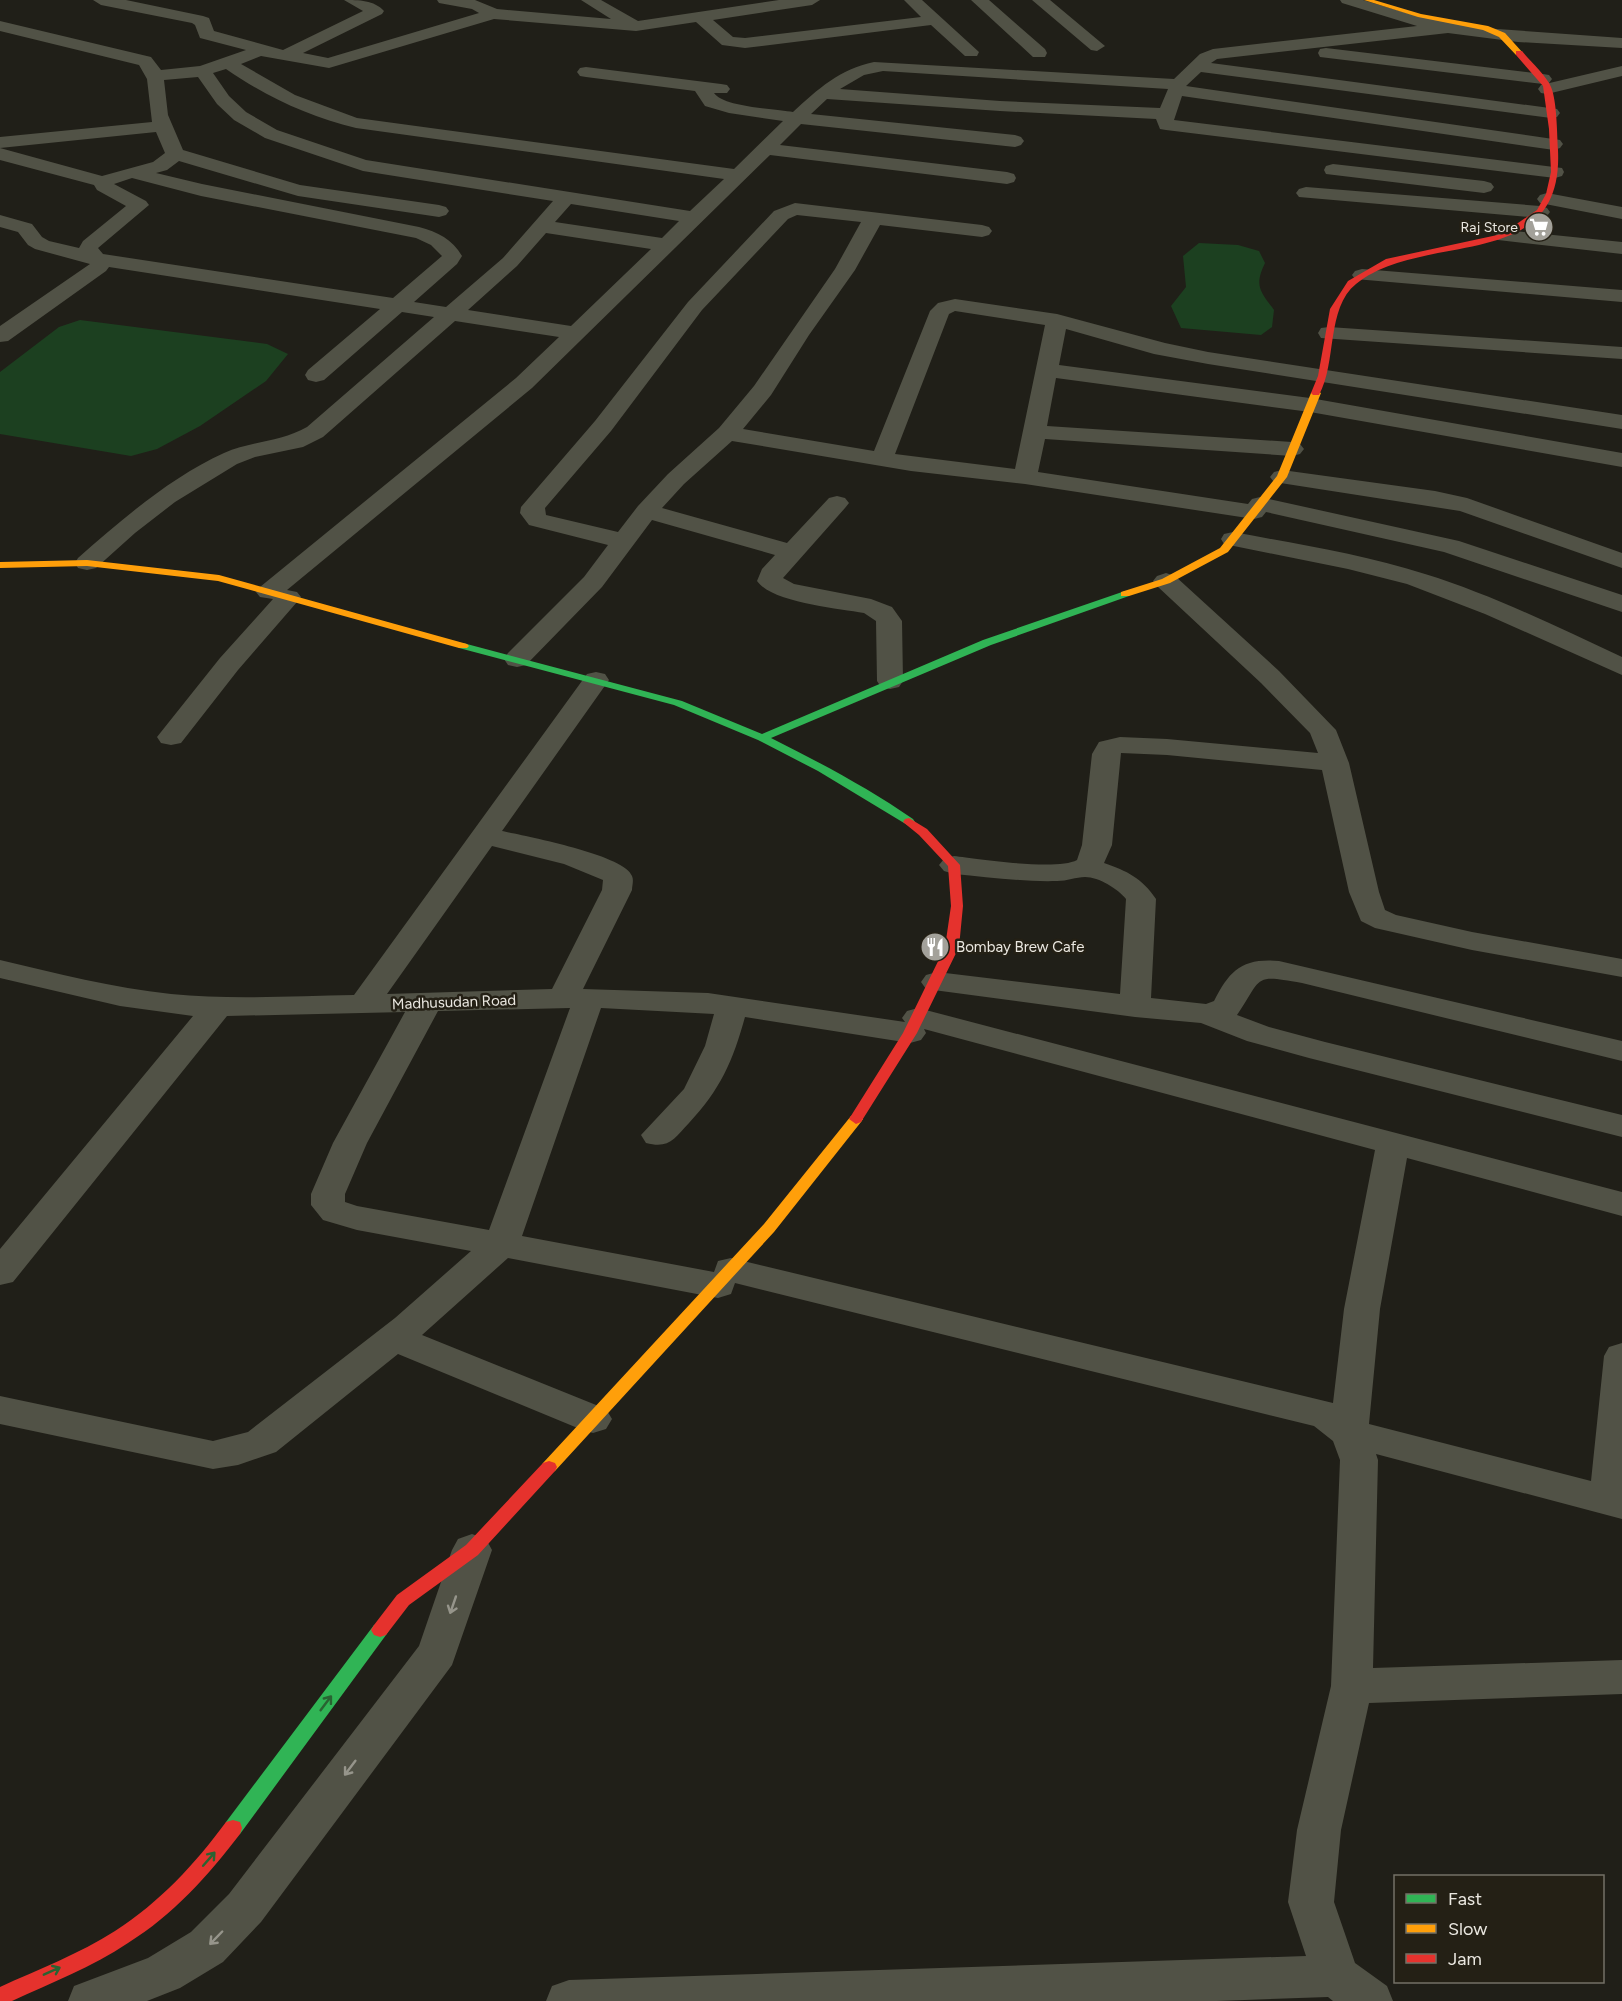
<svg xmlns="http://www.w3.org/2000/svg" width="1622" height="2001" font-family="Figtree,sans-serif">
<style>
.water{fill:#1c4020}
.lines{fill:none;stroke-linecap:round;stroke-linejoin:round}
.street{fill:#515246;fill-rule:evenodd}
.fast{fill:#30b455;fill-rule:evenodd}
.slow{fill:#ff9f0a;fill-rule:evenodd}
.jam{fill:#e5322d;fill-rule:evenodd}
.oneway{stroke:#96958b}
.oneway2{stroke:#296332}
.labels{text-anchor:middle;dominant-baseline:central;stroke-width:5;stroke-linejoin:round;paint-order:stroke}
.far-poi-label{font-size:14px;fill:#eae7e0;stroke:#242015;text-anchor:end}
.poi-label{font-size:15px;fill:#eae7e0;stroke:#242015;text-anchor:start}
.street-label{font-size:15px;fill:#eae7e0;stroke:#242015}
</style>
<rect width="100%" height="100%" fill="#201f18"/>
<path class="water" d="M1199,243L1238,245L1259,251L1265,263C1254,286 1260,291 1274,310L1272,327L1261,335L1181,328L1171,306L1186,287L1183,256Z
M80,320L267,344L288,354L266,381L200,426L157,449L131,456L0,434V372L59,327Z"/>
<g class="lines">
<path class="street" d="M93,0H126L203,16L209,18L214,31L283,50L363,11L344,0C359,0 374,0 384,11L382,14L303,53L328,58L479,13L472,9L439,3L437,0H475L497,9L611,19L581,0H601L638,21L779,0H820L812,5L713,20L733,37L745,38L921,17L904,0H922L979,52L977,56H965L931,25L745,48L722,45L696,22L636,31L494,19L329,68L261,56L241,64L295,95L357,118L734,169L783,121L729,113L705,106L695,91L586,77L580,76L577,72L580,68L586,67L721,84L727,85L730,89L727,93H714C723,107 776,109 793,112C818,89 840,69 874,62L1174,79L1200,54L1213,49L1417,26L1342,3L1340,0H1363L1417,16L1483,28L1622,38V48L1518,42L1448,33L1217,59L1211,63L1557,109L1560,113L1557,117L1551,118L1201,72L1186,86L1560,140L1563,144L1560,148L1554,150L1182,96L1174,120L1562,168L1564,172L1562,176L1555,178L1166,130L1160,129L1156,119L1000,111L827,99L811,114L1015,135L1021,137L1024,141L1021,145L1015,147L801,124L780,145L1007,172L1014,174L1016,178L1014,182L1007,184L770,155L532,388L287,590L297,592L301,597L297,602L238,670L181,743L171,745L161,743L157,737L220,658L273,599L260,597L256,592L260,587L516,378L559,337L455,321L323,437L303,447L255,457L237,464L175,502L135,533L96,568L87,570L78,568L75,563L78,558C121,520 171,477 224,453C251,441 281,442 307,427L434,317L402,312L324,380L316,382L308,380L305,375L308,370L380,309L109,267L106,271L8,341L0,342V326L90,264L35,249L28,245L18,232L0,227V215L32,224L42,237L49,241L79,248L83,241L126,206L97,190L94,185L0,160V137L152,122L147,79L139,65L0,31V21L151,57L161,70L200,66L246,50L200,38L195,25L192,23L101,5ZM226,69C265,96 309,117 356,128L724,179L690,211L366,160L277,130L246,112L229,96L213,73ZM883,71L1168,89L1160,108L1000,101L840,89L864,75ZM198,77L217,104L234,120L265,138L363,171L553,201L503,258L446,307L414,302L457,264L462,256C452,239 438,232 419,227L202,184L156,173L167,170L179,161L298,196L439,217L446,215L449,211L446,207L439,205L300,185L183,150L168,115L164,80ZM156,132L165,153L153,162L102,176L0,148ZM132,178L201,196L416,238L431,245L442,256L393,298L103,254L98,248L149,205L146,201L114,184ZM571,204L679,221L662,238L555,222ZM546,233L651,249L571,326L468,310L517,266Z
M971,0H989L1045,49L1047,53L1045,57H1033Z
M1032,0H1050L1105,46L1097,51L1091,50Z
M1326,48L1543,74L1549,75L1552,79L1549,83L1543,84L1320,57L1318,53L1320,49Z
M1622,66V76L1547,94L1541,93L1538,89L1541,85Z
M1333,164L1484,181L1491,183L1494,187L1491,191L1484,193L1326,174L1324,170L1326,166Z
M1306,187L1540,206L1547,208L1550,212L1547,216L1540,218L1299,197L1296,193L1299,189Z
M1547,193L1622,207V219L1540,203L1537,199L1540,195Z
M795,203L982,225L989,227L992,231L989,235L982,237L880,225L855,270L809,335L771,395L743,429L874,451L930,311L938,303L955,299L1057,314L1165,343L1208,352L1622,415V429L1208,364L1154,354L1066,329L1059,365L1310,398L1622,453V467L1310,412L1056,378L1047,426L1292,442L1300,444L1304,449L1300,454L1292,456L1045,439L1038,472L1248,504L1252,499L1260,497L1459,541L1622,595V612L1444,552L1266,512L1262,517L1254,519L1025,484L911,471L732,441L684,484L662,508L787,543L829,498L837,496L845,498L849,503L845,508L783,578L794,584L871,599L892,607L902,621L903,681L899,687L890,689L881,687L877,681L876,621L864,613C838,608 773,603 757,581L762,569L775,555L652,520L602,587L526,665L517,667L508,665L504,659L508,653L584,577L608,545L529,525L520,513L521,507L595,421L688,302L774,211ZM797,215L861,222L835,269L754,386L719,428L668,474L638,506L618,532L546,515L545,508L611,431L702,310L788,219ZM955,311L1045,325L1015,469L895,454L949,314Z
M1505,230L1622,242V254L1498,240L1495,236L1498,232Z
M1362,269L1622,290V302L1355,279L1352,275L1355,271Z
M1329,327L1622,347V359L1321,338L1318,333L1321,328Z
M1282,470L1435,491L1467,498L1622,553V568L1460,511L1274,482L1270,477L1274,472Z
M1233,532C1297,544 1362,554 1425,574C1493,595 1557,627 1622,657V675L1485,614L1407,584L1348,569L1224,544L1221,539L1224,534Z
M1166,573L1175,576L1279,671L1336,730L1349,763L1379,892L1385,910L1396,915L1472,932L1622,959V977L1472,950L1375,928L1361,921L1349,892L1322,770L1167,755L1121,753L1112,845L1104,863C1127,871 1142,878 1156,899L1151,998L1206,1004L1214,1001C1230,970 1242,958 1279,961L1622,1041V1061L1302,983C1252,974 1263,977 1237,1015L1269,1027L1325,1042L1622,1115V1137L1309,1058L1247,1041L1201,1023L1135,1017L926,989L921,982L926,975L937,972L1120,994L1126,899C1118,889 1099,877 1085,877C1076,877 1067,881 1057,881C1023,882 988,877 954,874L944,871L939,865L944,859L954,856C979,859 1057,871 1077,860L1082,845L1092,754L1099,742L1120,737L1167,739L1318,753L1310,733L1261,683L1157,586L1153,581L1157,576Z
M596,672L605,674L609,680L502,831C525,836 625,855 632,876C634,880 632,886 632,890L583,989L708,993L905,1022L902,1018L907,1011L918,1008L1622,1192V1216L1407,1158L1380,1309L1369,1424L1591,1481L1604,1356L1609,1347L1622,1343V1519L1376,1454L1378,1460L1373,1668L1622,1660V1694L1369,1703L1341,1830L1334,1902L1355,1963L1387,1986L1393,2001H1333L1328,1997L1217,2001H546L552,1986L569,1980L1306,1956L1288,1902L1297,1830L1331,1686L1340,1460L1333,1441L1314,1426L735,1283L731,1294L718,1298L508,1258L422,1335L606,1409L612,1419L606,1429L593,1433L580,1429L398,1354L276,1452L238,1465L213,1469L0,1424V1396L213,1441L248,1432L395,1318L471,1251L357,1230L323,1220L311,1205V1194L333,1143L405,1012L227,1016L13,1282L0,1285V1249L193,1016L120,1006L0,978V960C56,973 113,988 171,994C231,1000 294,996 354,995L587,674ZM492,846L564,864L603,880L602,890L552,989L387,994ZM570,1008L489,1230L357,1206L345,1202V1194L367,1143L438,1011ZM601,1008L714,1014L705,1046L684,1089L641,1135L646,1143C669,1149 674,1139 689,1123C720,1090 733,1061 745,1017L910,1043L921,1040L926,1033L924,1029L1375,1150L1344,1309L1333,1403L731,1258L718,1261L714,1272L522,1236Z
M472,1534L486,1539L492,1550L452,1665L261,1922L223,1962L180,1988L147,2001H68L74,1986L148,1958L191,1932L229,1894L419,1646L452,1550L458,1539Z"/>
<path class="fast" d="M1125,591L1130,594L1129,596L991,645L771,738C821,763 868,788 913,819L915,822L913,825L909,826L818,771L758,740L674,705L459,648L457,646L463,643L682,701L762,734L983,640Z
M380,1623L386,1625L389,1630L386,1635L240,1834L233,1836L226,1834L224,1828L226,1822L374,1625Z"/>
<path class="slow" d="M1364,0H1374L1421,14L1488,26L1505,33L1523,53L1516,55L1499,37L1483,30L1418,17Z
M1316,390L1321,393L1287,477L1228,552L1170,583L1129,596H1121V592L1162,579L1220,548L1277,476L1311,393Z
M87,560L219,575L467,644L469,646L467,648H459L218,581L87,566L0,568V562Z
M856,1114L861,1116L863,1119L861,1122L774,1232L555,1471L549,1473L543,1471L541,1467L543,1463L764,1224L851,1116Z"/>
<path class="jam" d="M1516,51H1522C1529,60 1547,76 1551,87C1557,101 1557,134 1558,150C1564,276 1424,229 1356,284C1326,308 1337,363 1319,395H1313L1311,393L1318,376L1330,309L1348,281L1386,259L1502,234L1537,210L1546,194L1551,172L1549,129L1543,86L1516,55Z
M909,818L927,829L960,865L963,906L959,947L917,1033L861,1122L856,1124L849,1119L903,1033L945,947L951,906L948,866L919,835L903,822L905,819Z
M549,1461L555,1463L557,1467L555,1471L478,1555L409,1605L386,1635L380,1637L374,1635L371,1630L374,1625L397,1595L466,1545L543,1463Z
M233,1820L240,1822L242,1828L240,1834C208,1876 173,1915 128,1943C92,1967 51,1983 12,2001H0V1987C39,1969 79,1954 115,1931C160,1902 195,1864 226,1822Z"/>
</g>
<defs><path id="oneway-shaft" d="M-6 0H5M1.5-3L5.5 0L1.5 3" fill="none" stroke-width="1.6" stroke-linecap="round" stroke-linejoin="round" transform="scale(1.5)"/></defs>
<g class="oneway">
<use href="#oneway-shaft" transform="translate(453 1605) rotate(109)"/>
<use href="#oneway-shaft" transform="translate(350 1768) rotate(127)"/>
<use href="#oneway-shaft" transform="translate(216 1938) rotate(134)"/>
</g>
<g class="oneway2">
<use href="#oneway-shaft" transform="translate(326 1703) rotate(-53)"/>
<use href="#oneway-shaft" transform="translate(209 1859) rotate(-49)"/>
<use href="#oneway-shaft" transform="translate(52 1971) rotate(-24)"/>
</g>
<defs>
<g id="supermarket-disc" transform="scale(1.5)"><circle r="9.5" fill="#a3a19a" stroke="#242015"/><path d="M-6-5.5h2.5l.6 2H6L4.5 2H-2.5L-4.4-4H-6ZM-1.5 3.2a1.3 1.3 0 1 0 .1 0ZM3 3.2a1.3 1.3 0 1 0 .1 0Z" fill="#fff"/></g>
<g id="restaurant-disc" transform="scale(1.5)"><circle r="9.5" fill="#a3a19a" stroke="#242015"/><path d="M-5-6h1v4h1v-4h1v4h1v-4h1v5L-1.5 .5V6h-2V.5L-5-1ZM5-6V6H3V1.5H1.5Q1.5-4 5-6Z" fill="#fff"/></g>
</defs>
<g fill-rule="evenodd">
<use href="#supermarket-disc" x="1539" y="227"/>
<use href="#restaurant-disc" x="935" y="947"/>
</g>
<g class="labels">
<g class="far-poi-label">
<text x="1518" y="227">Raj Store</text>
</g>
<g class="poi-label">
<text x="956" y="947">Bombay Brew Cafe</text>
</g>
<g class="street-label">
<text transform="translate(454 1002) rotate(-2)">Madhusudan Road</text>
</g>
</g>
<rect x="1394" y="1875" width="210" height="108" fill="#242015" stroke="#737066" stroke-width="1.5"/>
<rect x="1406" y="1894" width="30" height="9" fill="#30b455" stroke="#737066" stroke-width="1.5"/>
<text x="1448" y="1905" font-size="18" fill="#eae7e0">Fast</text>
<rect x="1406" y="1924" width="30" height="9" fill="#ff9f0a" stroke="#737066" stroke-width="1.5"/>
<text x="1448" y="1935" font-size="18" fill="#eae7e0">Slow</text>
<rect x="1406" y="1954" width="30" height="9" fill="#e5322d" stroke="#737066" stroke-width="1.5"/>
<text x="1448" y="1965" font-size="18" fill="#eae7e0">Jam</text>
</svg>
